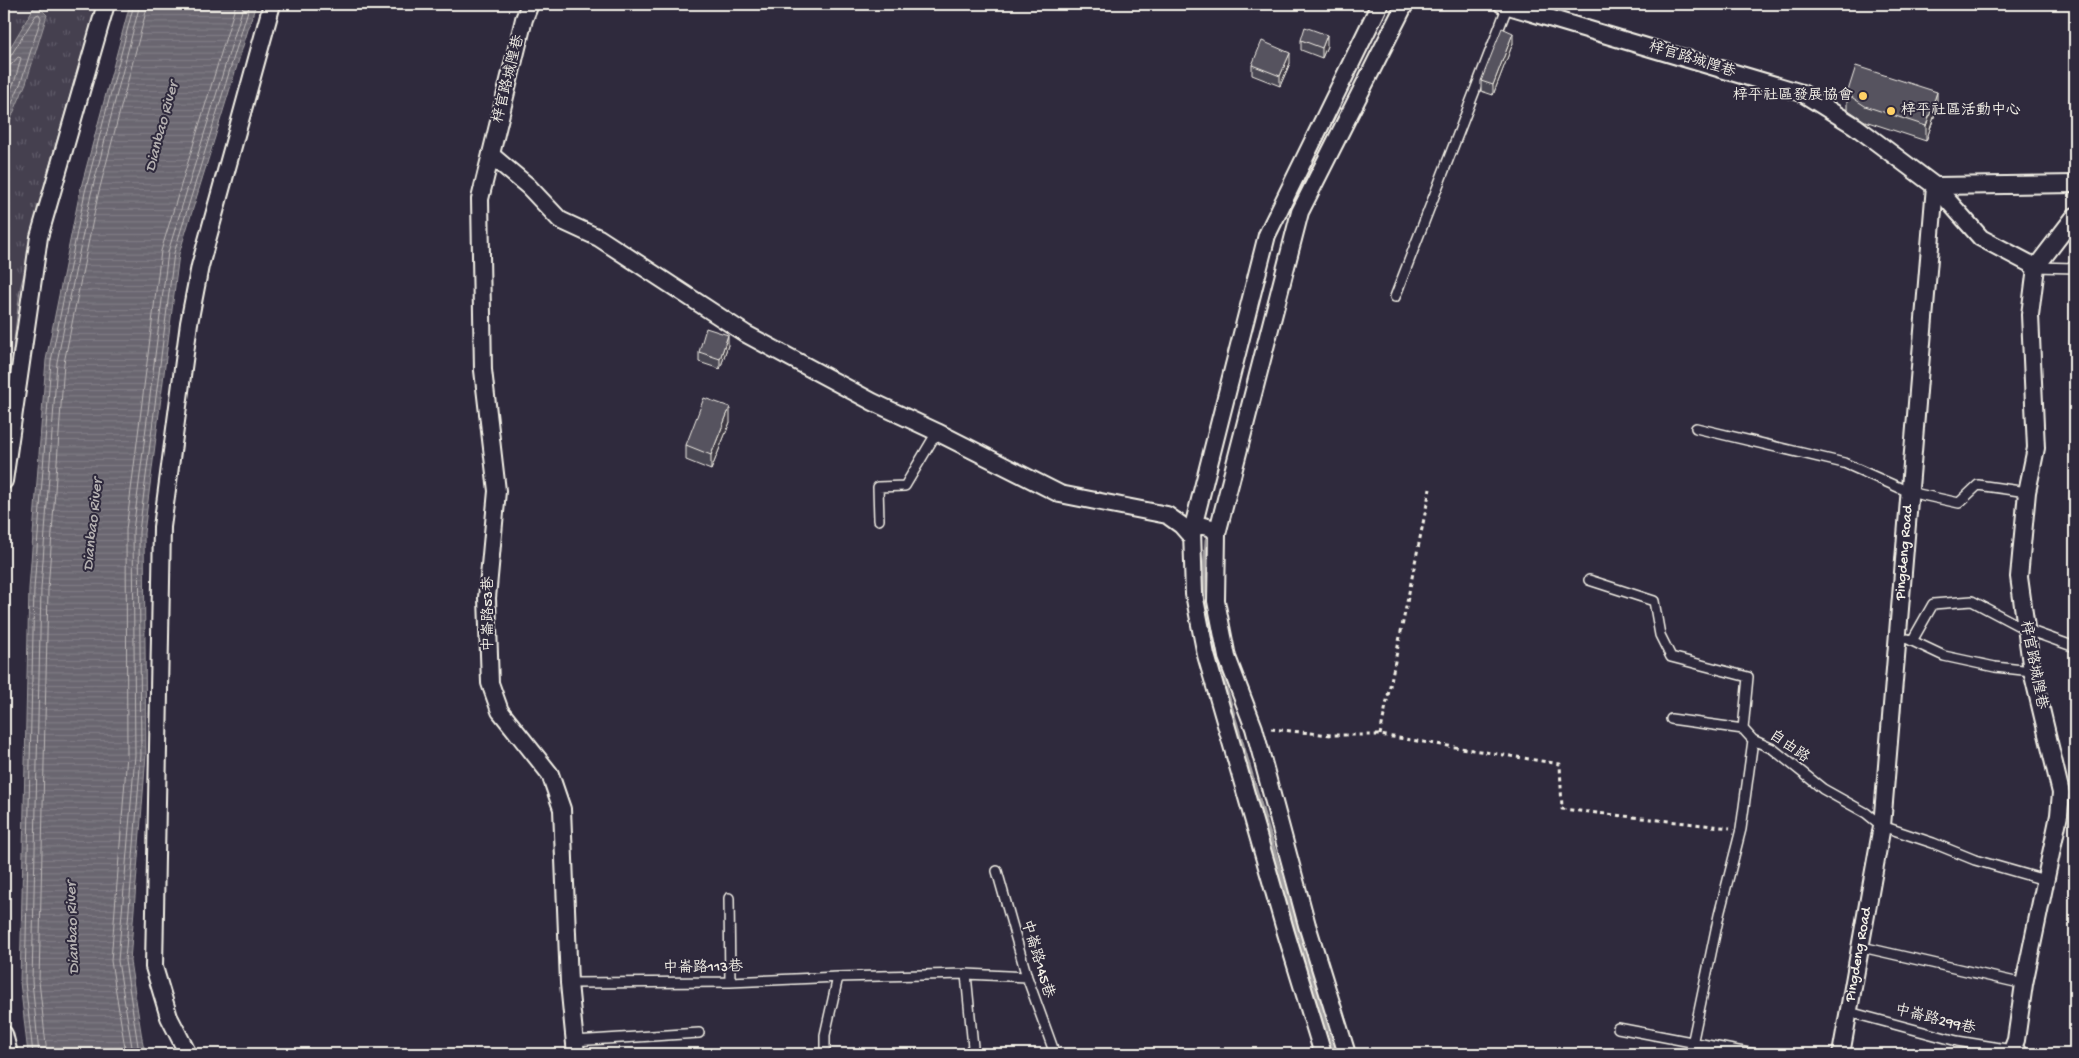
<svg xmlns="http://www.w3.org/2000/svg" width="2079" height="1058" font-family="'Gochi Hand','LXGW WenKai TC',sans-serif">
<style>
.park{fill:url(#park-tufts);stroke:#9c989c}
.water{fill:url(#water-rules);stroke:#a19ea0}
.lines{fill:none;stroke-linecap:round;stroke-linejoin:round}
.shore{stroke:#bdb9b8;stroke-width:1}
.stream{stroke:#a19ea0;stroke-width:5}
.lane-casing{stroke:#f4f1e8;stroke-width:12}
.street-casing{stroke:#f4f1e8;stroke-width:20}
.path{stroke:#f4f1e8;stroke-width:3;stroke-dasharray:4 4;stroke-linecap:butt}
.lane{stroke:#2f2a3d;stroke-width:9}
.street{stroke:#2f2a3d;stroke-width:16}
.wall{fill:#4a4752;stroke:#f4f1e8}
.shaded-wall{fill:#3c3942;stroke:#f4f1e8}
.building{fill:#56525f;stroke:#f4f1e8}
.poi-dot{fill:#ffd166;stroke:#2f2a3d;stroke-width:2}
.labels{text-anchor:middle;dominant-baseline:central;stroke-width:4;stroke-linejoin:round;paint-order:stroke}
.street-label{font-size:15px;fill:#f4f1e8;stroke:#2f2a3d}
.poi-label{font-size:15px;fill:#f4f1e8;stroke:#2f2a3d;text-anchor:end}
.water-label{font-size:16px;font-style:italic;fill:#b6b2b2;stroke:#2f2a3d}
</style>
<defs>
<pattern id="park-tufts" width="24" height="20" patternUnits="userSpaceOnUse" patternTransform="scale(1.25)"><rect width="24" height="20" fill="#454050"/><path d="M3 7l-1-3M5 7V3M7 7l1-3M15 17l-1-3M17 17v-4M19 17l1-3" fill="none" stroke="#605c69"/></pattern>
<pattern id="water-rules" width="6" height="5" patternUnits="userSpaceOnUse" patternTransform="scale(1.25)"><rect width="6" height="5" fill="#6a6670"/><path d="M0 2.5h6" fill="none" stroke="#807c84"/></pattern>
</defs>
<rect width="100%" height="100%" fill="#2f2a3d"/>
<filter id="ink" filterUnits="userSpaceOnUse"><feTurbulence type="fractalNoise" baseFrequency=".02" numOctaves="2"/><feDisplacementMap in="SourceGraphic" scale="10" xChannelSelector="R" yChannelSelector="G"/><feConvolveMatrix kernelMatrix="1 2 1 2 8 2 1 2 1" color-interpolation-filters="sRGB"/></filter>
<g filter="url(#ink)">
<path class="park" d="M4,4H97L52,157L20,290L4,425Z"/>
<path class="water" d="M36,4L47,15L26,83L4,135V58Z
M130,4H256L179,254L144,533L146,755L130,961L143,1045L148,1054H28L20,982L29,589L46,360L80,191Z"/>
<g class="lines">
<path class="shore" d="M4,59L10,57L36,15L39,14L41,18L21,82L4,122
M4,66L12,64L18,57L21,58L15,80L4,106
M33,1054L25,982L34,589L51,361L85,192L134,4
M39,1054L32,981L41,589L57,362L91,194L140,4
M47,1054L39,981L48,590L64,363L98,195L148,4
M126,1054L111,961L127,754L126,530L161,251L236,4
M135,1054L132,1047L118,961L135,755L133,531L168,252L244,4
M142,1054L138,1046L125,961L141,755L139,532L174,253L250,4"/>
<path class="stream" d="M1210,531L1207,540L1203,599L1217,661L1334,1054"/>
<g class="lane-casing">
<path id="lane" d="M2036,267L2075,268
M1395,297L1508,5
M1696,428L1844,463L1909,492L1959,503L1978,485L2027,492
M879,520L878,487L905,486L937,432
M1589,580L1654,601L1660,635L1671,657L1748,677L1743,729L1753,740
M1908,639L1944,656L1995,667L2032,671
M1912,641L1933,604L1972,601L2025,629L2075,647
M1671,719L1743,729
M997,871L1027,977L1055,1054
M729,898L730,982
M1862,947L2024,984
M966,974L973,1047L967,1054
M569,983L730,982L838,977L966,974L1027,977
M1849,1012L1957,1041L2012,1050L2011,1053
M1618,1028L1754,1054
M574,1041L699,1033
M825,1054V1035L838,977
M1690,1054L1719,915L1741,829L1753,740L1773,749L1823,789L1866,813L1882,826L1933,843L1975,860L2045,880"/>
</g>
<g class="street-casing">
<g id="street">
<path d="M530,4L524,19L480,199L483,370L497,491L487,598L490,683L500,711L550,774L562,809L569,983L576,1054"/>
<path d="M1502,4L1802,93L1855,126L1935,186L1981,238L2036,267"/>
<path d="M491,155L528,186L560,220L599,238L746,334L873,402L937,432L1060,494L1167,515L1181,525L1188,533L1192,531L1199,525L1212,528L1217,534"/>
<path d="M4,481L39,237L106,4"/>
<path d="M4,1034L9,1054"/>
<path d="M188,1054L169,1017L154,967L162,527L189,323L200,266L272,4"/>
<path d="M1323,1054L1286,933L1206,655L1194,594L1192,531L1267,235L1380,4"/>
<path d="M1347,1054L1307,925L1254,728L1227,657L1216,601L1217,534L1300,212L1405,4"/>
<path id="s1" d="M1841,1054L1882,826L1935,186L2075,184"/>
<path d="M2020,1054L2012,1050L2016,1040L2024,984L2059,815L2061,793L2032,671L2019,577L2027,492L2036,448L2030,315L2036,267L2075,216"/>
</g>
</g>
<path class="path" d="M1271,729L1331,735H1380L1560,764L1562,809L1730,828
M1380,735L1430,489"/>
<use href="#lane" class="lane"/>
<use href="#street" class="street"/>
</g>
<path class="wall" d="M1301,40L1327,46L1322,58L1301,50Z
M1513,43L1493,95L1481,91V81Z
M1290,63L1280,86L1252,75V65Z
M1847,94L1937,108L1926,141L1865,121L1847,109Z
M728,345L720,369L699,362V352Z
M730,422L711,470L686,460V445Z"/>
<path class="shaded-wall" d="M1513,33V43L1493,95V85Z
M1327,35V46L1322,58V48Z
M1290,53V63L1280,86V76Z
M1937,92V108L1926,141V126Z
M728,335V345L720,369V359Z
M730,407V422L711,470V455Z"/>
<path class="building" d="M1305,27L1327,35L1322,48L1301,40Z
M1502,28L1513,33L1493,85L1481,81Z
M1262,41L1290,53L1280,76L1252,65Z
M1856,66L1937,92L1926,126L1865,106L1847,94Z
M706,328L728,335L720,359L699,352Z
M704,398L730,407L711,455L686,445Z"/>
</g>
<g class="poi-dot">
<circle cx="1863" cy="96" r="5"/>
<circle cx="1891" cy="111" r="5"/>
</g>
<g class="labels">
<g class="street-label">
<text transform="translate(1692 60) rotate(17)">梓官路城隍巷</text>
<text transform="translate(509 79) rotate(-76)">梓官路城隍巷</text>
<text stroke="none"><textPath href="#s1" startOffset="506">Pingdeng Road</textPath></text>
<text transform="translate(489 614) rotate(-90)">中崙路53巷</text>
<text transform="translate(2033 665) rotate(79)">梓官路城隍巷</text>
<text transform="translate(1789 747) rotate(35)">自由路</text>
<text stroke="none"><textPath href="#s1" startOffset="101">Pingdeng Road</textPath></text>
<text transform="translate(1037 959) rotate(73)">中崙路145巷</text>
<text transform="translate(703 968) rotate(-1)">中崙路113巷</text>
<text transform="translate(1935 1020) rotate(14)">中崙路299巷</text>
</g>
<g class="poi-label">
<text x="1853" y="96">梓平社區發展協會</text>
<text x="1901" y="111" text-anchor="start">梓平社區活動中心</text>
</g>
<g class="water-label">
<text transform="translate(163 127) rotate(-75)">Dianbao River</text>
<text transform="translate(94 525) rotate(-84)">Dianbao River</text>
<text transform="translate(74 928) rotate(-92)">Dianbao River</text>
</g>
</g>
<rect width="2079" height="1058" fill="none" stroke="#2f2a3d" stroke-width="20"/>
<rect x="10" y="10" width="2059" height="1038" fill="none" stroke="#f4f1e8" stroke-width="2" filter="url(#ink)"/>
</svg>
